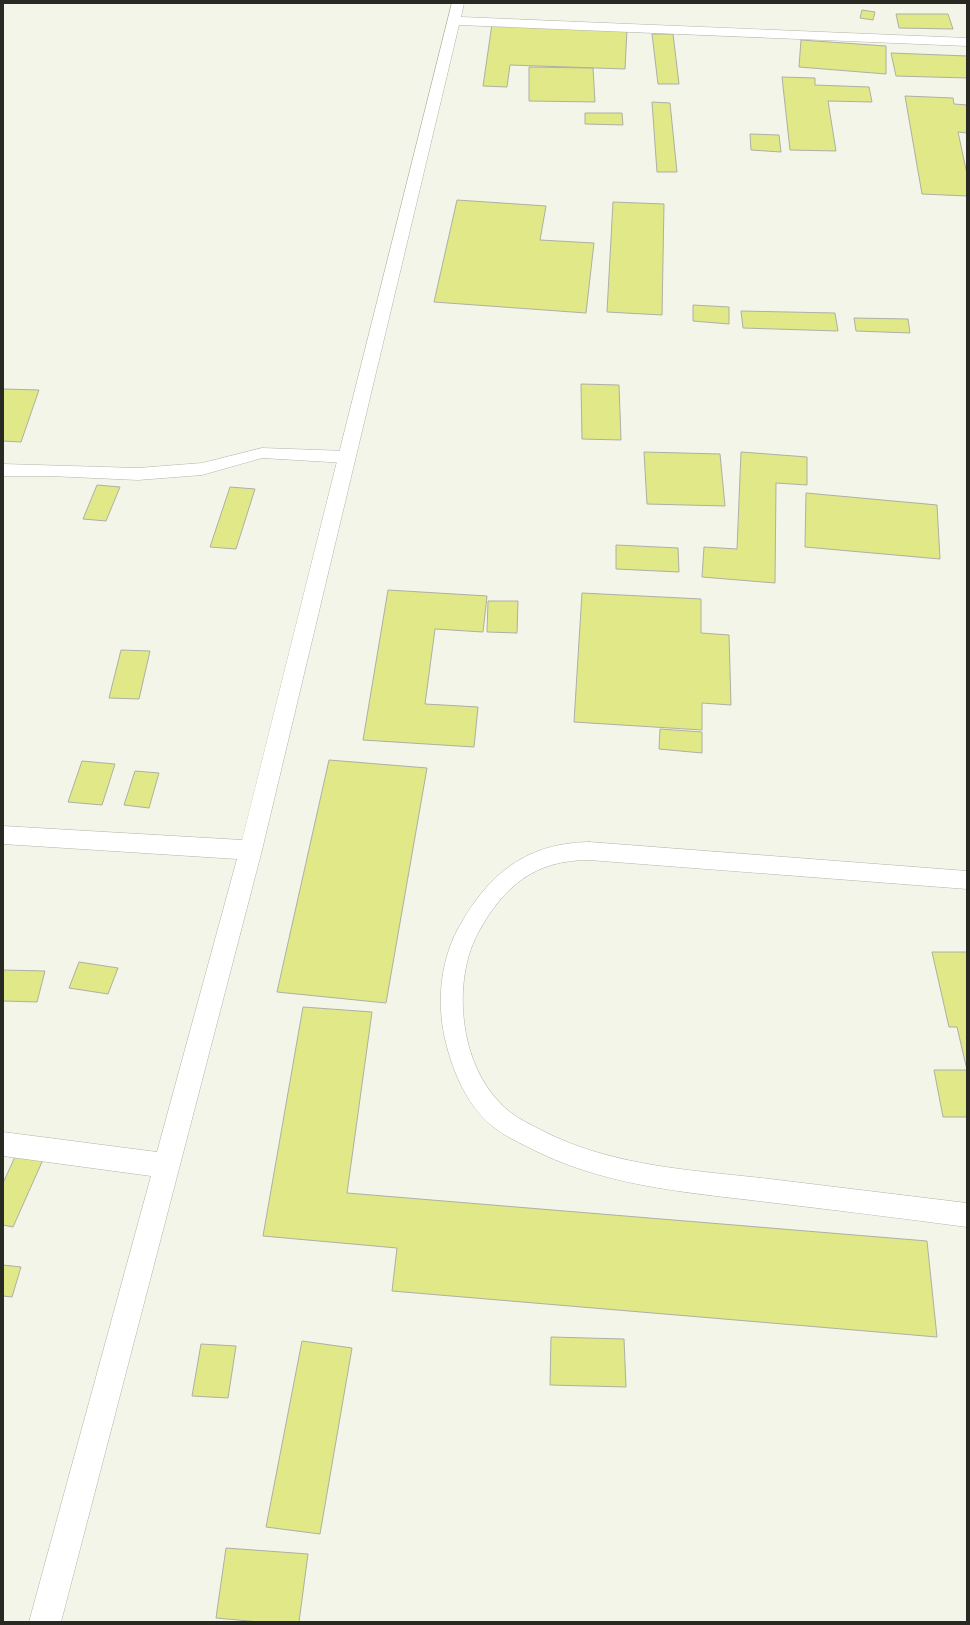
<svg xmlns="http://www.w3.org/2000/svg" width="970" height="1625" font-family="Arial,sans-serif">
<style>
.building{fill:#e0e888;stroke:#aeb0a4}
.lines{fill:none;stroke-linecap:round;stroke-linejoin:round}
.service-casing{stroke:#b2b4a8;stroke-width:1}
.minor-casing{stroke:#b2b4a8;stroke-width:1}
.service{fill:#fff;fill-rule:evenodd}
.minor{fill:#fff;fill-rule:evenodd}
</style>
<rect width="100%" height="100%" fill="#f3f5e8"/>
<path class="building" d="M862,10L875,12L873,20L860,18Z
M896,14H948L953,29L899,28Z
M492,24L627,29L625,69L510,65L507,87L483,86Z
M652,34H673L679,84H658Z
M801,40L886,46V74L799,67Z
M891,53L967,56V78L896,76Z
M529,67L593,68L595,102L529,101Z
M782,77L815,78V85L869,87L872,102L828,101L836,151L790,150Z
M905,96L953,98L954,104L967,105V133L958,132L967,174V196L922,194Z
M652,102L670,103L677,172H657Z
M585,113H622L623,125L585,124Z
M750,134L779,135L781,152L751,150Z
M457,200L546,206L540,240L594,243L586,313L434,302Z
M613,202L664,204L662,315L607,312Z
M693,305L729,307V324L693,321Z
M741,311L835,313L838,331L743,328Z
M854,318L908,319L910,333L856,331Z
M581,384L619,385L621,440L582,439Z
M3,389L39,390L21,442L3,441Z
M644,452L720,454L725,506L647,504Z
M741,452L807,457V485L776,483L775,583L702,577L704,547L737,549Z
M97,485L120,487L106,521L83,519Z
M230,487L255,489L236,549L210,547Z
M806,493L937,505L940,559L805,547Z
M616,545L678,548L679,572L616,569Z
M388,590L487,596L483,632L435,629L425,704L478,707L474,747L363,740Z
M582,593L701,599V633L729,635L731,705L702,703V730L574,722Z
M488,601H518L517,633L487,632Z
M121,650L150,651L139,699L109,698Z
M660,729L702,732V753L659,749Z
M329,760L427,768L386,1003L277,992Z
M82,761L115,764L102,805L68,802Z
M135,771L159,773L149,808L124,805Z
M932,952H967V1117H943L934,1070H967L957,1027H949Z
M79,962L118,968L108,994L69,988Z
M3,970L45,971L37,1002L3,1001Z
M303,1007L372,1012L347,1193L927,1241L937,1337L392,1291L397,1248L263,1236Z
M19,1148L46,1153L13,1227L3,1225V1183Z
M3,1265L21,1267L12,1297L3,1296Z
M551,1337L624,1339L626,1387L550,1385Z
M302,1341L352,1348L320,1534L266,1527Z
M201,1344L236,1346L228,1398L192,1396Z
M226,1548L308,1554L299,1622H260L216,1618Z"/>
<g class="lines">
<g class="service-casing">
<path id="service" d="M262,448L347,451L353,453L355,457L353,461L347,463L262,458L202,475L138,480L50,476H3V464L138,468L202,463Z
M589,842L967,871V889L589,860C534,860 503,887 478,933C463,961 460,997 465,1028C470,1060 484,1091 510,1112C519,1119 531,1125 541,1130C612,1167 693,1170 770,1179C836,1187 901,1195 967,1203V1227C900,1218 834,1210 767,1202C684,1192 601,1186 526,1146C516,1141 505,1136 496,1129C469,1109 454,1075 446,1043C436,1004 440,960 460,925C490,872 528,843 589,842Z"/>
</g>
<g class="minor-casing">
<path id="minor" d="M452,3H464L461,17L967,38V46L459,25L262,850L61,1622H29L151,1176L3,1156V1132L157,1152L237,859L3,844V826L242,840Z"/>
</g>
<use href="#service" class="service"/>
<use href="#minor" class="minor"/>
</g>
<rect width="970" height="1625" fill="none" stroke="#292924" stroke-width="8"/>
</svg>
